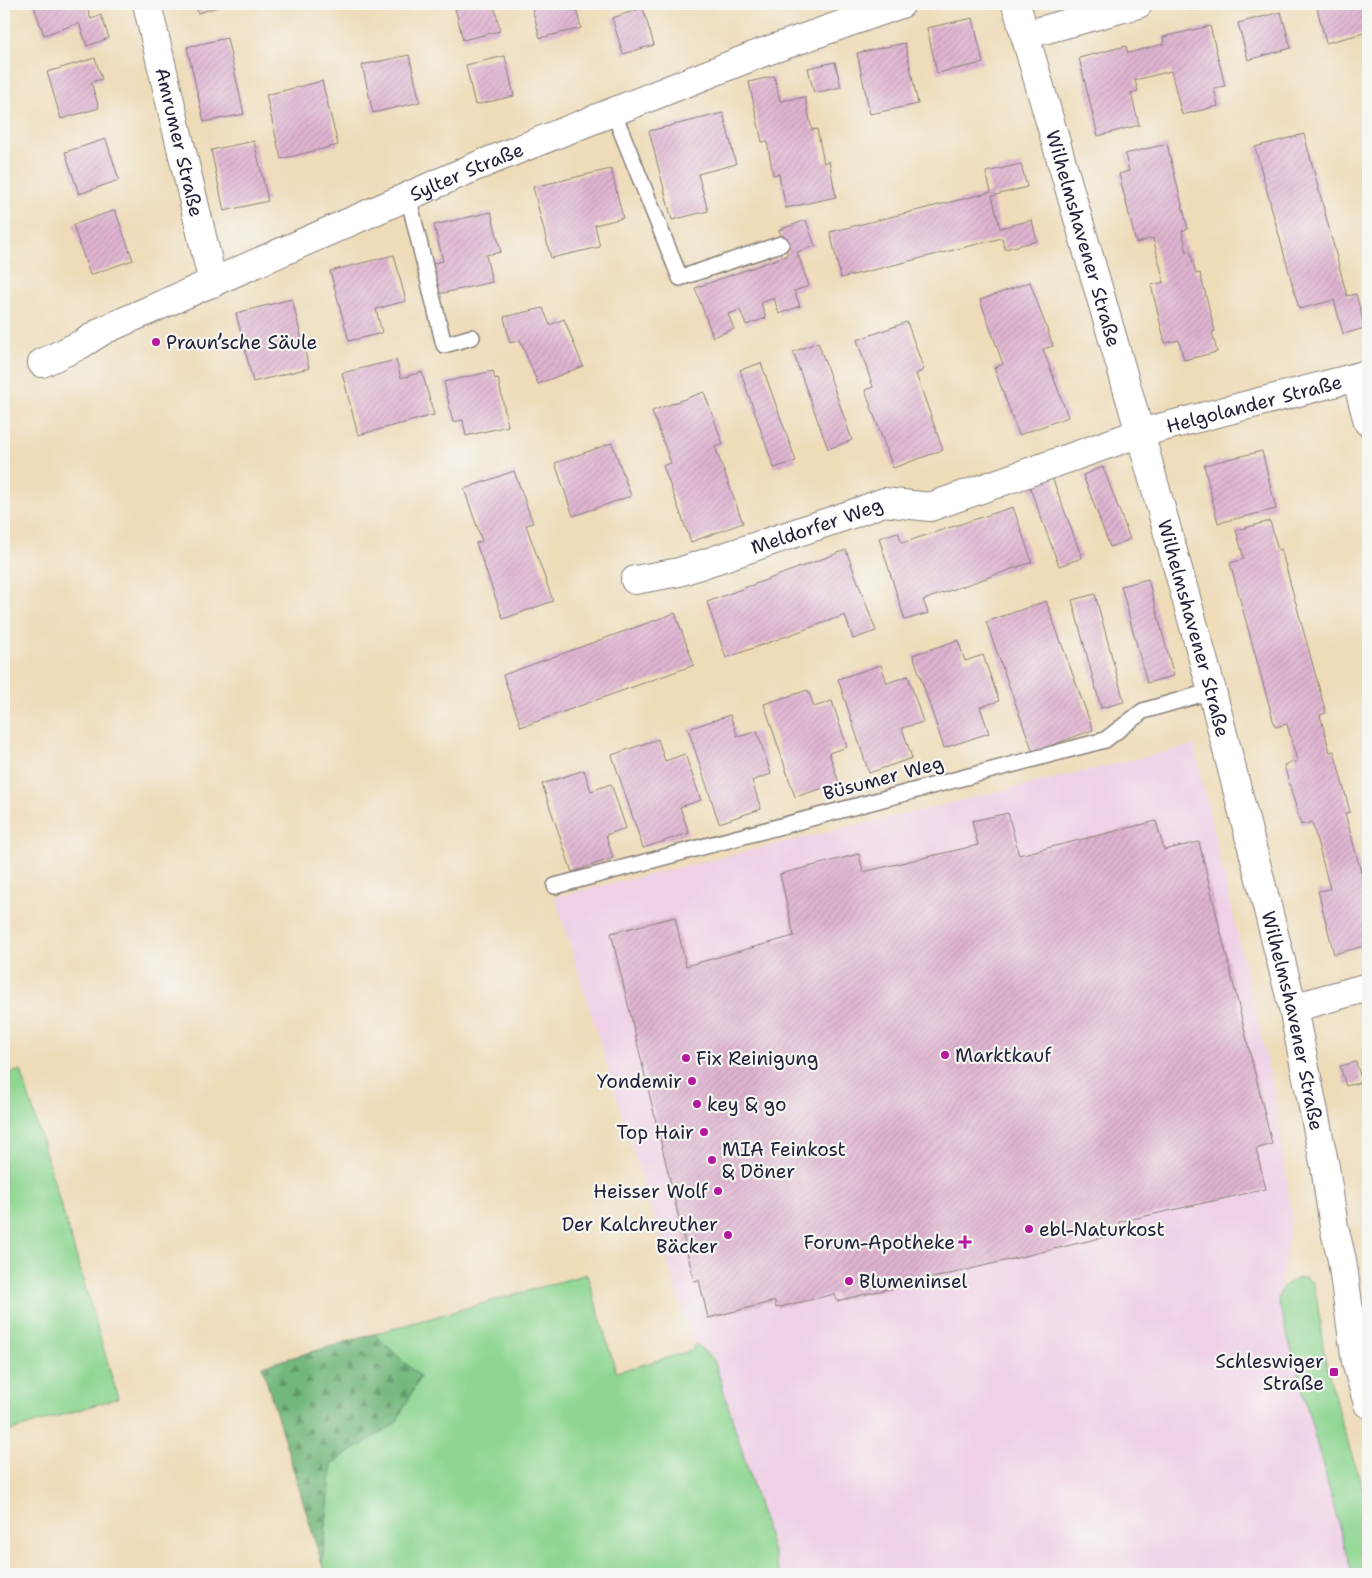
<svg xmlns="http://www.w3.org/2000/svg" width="1372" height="1578" font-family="'Shantell Sans',sans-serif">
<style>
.built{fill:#efd0e6}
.green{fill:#8ed691;stroke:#587c66}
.forest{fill:url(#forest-firs);stroke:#4a6c5b}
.building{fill:url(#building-hatch)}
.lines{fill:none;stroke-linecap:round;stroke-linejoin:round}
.service-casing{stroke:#887f7a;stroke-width:18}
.minor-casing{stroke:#887f7a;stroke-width:30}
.service{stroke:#fff;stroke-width:15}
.minor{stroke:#fff;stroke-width:28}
.poi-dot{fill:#b5179e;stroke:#f6f6f2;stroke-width:2}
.labels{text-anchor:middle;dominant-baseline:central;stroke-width:4.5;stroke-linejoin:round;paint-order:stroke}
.street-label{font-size:19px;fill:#22223b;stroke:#f6f6f2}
.poi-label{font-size:19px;fill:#22223b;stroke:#f6f6f2;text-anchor:start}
</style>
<defs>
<pattern id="forest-firs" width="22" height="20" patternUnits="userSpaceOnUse" patternTransform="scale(1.25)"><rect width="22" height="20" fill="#72b77b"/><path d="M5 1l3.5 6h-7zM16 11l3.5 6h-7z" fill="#5d9466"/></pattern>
<pattern id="building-hatch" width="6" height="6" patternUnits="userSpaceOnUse" patternTransform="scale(1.25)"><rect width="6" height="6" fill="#dfb4d0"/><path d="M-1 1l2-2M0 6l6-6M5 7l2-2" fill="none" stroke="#bf9ab4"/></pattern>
</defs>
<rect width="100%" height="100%" fill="#f6f6f2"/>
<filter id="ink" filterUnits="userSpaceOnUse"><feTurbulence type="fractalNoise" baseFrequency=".02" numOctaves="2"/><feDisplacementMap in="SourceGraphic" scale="10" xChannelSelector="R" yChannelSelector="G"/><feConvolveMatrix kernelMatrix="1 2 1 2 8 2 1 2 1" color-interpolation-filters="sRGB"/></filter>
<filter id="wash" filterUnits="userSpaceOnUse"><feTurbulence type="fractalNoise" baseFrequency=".0096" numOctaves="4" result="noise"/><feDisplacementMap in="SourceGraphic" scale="20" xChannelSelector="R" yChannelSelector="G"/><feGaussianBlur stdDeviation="1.12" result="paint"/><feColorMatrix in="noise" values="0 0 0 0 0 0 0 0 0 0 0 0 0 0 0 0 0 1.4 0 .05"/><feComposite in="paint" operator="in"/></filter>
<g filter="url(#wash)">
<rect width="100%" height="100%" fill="#eedcb9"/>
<path class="built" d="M1194,745L1273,1088L1292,1215L1278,1300L1352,1574H780L714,1360L696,1344L683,1312L555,897Z"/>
<path class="green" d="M21,1070L118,1398L4,1433V1075Z
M587,1274L616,1372L691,1351L696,1344L714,1360L780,1574H325L322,1564L332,1463L395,1424L420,1377L374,1334Z
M1299,1278H1305L1312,1282L1317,1299L1324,1355L1339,1415L1368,1506V1574H1352L1278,1300C1281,1286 1286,1284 1299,1278Z"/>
<path class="forest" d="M374,1334L420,1377L395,1424L332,1463L322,1564L262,1366Z"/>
<g id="blocks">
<path class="building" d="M33,4H86L91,19L101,15L109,38L87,46L79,23L44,35Z
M195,4H227L198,13Z
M454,4H494L500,31L463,40Z
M531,4H575L581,28L540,38Z
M1316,4H1368V32L1326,43Z
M643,8L654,45L623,54L612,18Z
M1281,12L1291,48L1248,60L1238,23Z
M973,18L983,63L937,73L927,28Z
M1210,26L1225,86L1214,88L1218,106L1182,115L1171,71L1135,80L1138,91L1131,93L1139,125L1098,136L1079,58L1126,46L1128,53L1164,44L1163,37Z
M227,38L244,114L204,122L187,47Z
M905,43L918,104L870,114L857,53Z
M409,55L420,102L373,113L362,65Z
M505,56L514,96L475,105L466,65Z
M95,58L102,79L91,82L99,108L61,119L47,72Z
M835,62L841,87L814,93L808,68Z
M774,76L780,101L805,97L812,130L817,129L824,163L829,161L836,197L786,208L779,174L773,175L767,141L762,142L749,82Z
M322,81L338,145L281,159L266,95Z
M723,113L736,164L698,174L708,211L672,220L649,131Z
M1304,134L1347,296L1356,294L1365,328L1343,334L1334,300L1299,309L1255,147Z
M106,139L119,180L79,194L65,152Z
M254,141L268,201L224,211L211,150Z
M1167,144L1188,229L1182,231L1187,252L1190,251L1196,274L1200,273L1215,331L1212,332L1217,352L1184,360L1179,340L1165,343L1151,285L1164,282L1153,238L1136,243L1119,174L1129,171L1125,154Z
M1021,164L1027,187L992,196L1000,228L1032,220L1037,241L1005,249L1002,238L841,278L830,232L991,192L986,172Z
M611,169L623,218L595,225L600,247L551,258L533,187Z
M115,210L133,260L90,275L73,225Z
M491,212L501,252L486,255L492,282L439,294L432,264L443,261L434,225Z
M806,220L815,246L797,252L809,286L794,291L800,306L779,314L774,298L761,303L766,318L746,325L740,310L728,314L734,329L713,337L695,288L788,255L779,230Z
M394,255L406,301L376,309L382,333L349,341L330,271Z
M1030,282L1053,346L1043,349L1068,417L1019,435L994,368L1003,364L980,300Z
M292,299L309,368L253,382L236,313Z
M543,308L550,325L564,319L583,366L538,384L520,340L510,343L504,317Z
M907,322L924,370L916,374L943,450L893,468L865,390L873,387L857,340Z
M818,342L852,440L828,449L793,352Z
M396,360L401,378L422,372L434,415L358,435L342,373Z
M761,363L796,461L774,468L740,370Z
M493,371L495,379L498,378L508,426L466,436L463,420L453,422L444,382Z
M704,392L723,444L715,447L743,523L691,542L663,466L671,463L652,411Z
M612,443L631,496L573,516L555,463Z
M1262,451L1276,509L1218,523L1204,465Z
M1103,467L1130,539L1110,547L1083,475Z
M514,471L533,523L526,525L553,601L503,619L476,543L482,541L464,489Z
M1052,477L1082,558L1059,566L1029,485Z
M1013,507L1032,562L923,600L928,613L905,620L879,538L898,532L902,543Z
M1270,521L1278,550L1281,549L1326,713L1320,715L1330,752L1334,751L1350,812L1345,813L1363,880L1367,878L1368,883V945L1334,954L1318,891L1330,889L1312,822L1301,825L1284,765L1297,761L1287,724L1275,727L1230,563L1244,559L1236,530Z
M846,550L876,631L853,639L845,615L726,658L707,602Z
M1148,579L1174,676L1147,683L1121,586Z
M1095,594L1124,702L1101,708L1072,600Z
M1046,601L1093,730L1033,752L986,622Z
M675,613L694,665L521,727L503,675Z
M958,640L965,661L983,655L999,701L980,707L989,733L944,748L913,655Z
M881,665L887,683L908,676L923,722L902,728L912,758L869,773L838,679Z
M808,690L814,707L832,701L847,747L829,753L839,783L795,797L764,704Z
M730,715L738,737L757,731L771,774L752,781L761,809L719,823L688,729Z
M658,739L665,761L685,754L701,800L680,807L689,833L643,848L612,755Z
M584,770L591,791L611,784L626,828L606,835L613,858L572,872L542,784Z
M1008,813L1019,855L1156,821L1164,850L1199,842L1272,1144L1256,1149L1266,1189L1119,1222L1121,1233L837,1301L835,1294L776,1308L775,1301L708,1318L699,1280L694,1281L611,933L675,917L686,966L794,936L780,874L859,854L863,872L978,845L972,821Z
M1356,1062L1362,1082L1346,1086L1340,1066Z"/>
</g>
</g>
<g filter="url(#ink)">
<use href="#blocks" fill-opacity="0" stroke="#887f7a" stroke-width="1"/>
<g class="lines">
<g class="service-casing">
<path id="service" d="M613,111L680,278L781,244
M408,196L444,345L472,337
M555,886L1105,740L1143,711L1212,691"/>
</g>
<g class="minor-casing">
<g id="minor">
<path id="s1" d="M147,4L213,283"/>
<path id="s2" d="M1016,4L1140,433L1212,691L1293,1008L1325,1167L1334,1227L1342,1260L1356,1362L1368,1404"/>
<path d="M1025,35L1138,4"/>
<path id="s3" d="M42,363L80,345L104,330L477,166L761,53L901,4"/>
<path d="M1356,377L1368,422"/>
<path id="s4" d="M635,580L679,572L852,514L884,502L930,507L1140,433L1368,374"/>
<path d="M1293,1008L1368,987"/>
</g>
</g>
<use href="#service" class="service"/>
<use href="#minor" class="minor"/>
</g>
</g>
<g class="poi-dot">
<circle cx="156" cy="342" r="5"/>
<circle cx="945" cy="1055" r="5"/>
<circle cx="686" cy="1058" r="5"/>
<circle cx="692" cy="1081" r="5"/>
<circle cx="697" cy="1104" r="5"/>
<circle cx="704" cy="1132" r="5"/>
<circle cx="712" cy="1160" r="5"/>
<circle cx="718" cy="1191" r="5"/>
<circle cx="1029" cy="1229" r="5"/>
<circle cx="728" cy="1235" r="5"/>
<path d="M962.5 1234.5h5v5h5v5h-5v5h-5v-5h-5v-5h5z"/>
<circle cx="849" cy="1281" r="5"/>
<rect x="1329" y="1367" width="10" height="10" rx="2.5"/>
</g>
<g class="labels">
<g class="street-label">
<text stroke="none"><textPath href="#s1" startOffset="142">Amrumer Straße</textPath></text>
<text stroke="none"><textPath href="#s3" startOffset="466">Sylter Straße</textPath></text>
<text stroke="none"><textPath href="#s2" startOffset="244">Wilhelmshavener Straße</textPath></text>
<text stroke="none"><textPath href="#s4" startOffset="648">Helgolander Straße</textPath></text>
<text stroke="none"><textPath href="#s4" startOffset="190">Meldorfer Weg</textPath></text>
<text stroke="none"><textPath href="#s2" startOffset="649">Wilhelmshavener Straße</textPath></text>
<text transform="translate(883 778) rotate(-15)">Büsumer Weg</text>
<text stroke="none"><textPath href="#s2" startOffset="1054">Wilhelmshavener Straße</textPath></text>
</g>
<g class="poi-label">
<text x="166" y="342">Praun’sche Säule</text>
<text x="955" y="1055">Marktkauf</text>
<text x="696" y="1058">Fix Reinigung</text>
<text x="682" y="1081" text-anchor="end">Yondemir</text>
<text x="707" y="1104">key &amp; go</text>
<text x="694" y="1132" text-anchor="end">Top Hair</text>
<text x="722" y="1149">MIA Feinkost<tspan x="722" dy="22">&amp; Döner</tspan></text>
<text x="708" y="1191" text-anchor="end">Heisser Wolf</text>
<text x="718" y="1224" text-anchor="end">Der Kalchreuther<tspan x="718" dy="22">Bäcker</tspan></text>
<text x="1039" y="1229">ebl-Naturkost</text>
<text x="955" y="1242" text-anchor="end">Forum-Apotheke</text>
<text x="859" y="1281">Blumeninsel</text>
<text x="1324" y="1361" text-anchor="end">Schleswiger<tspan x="1324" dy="22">Straße</tspan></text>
</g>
</g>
<rect width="1372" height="1578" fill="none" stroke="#f6f6f2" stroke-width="20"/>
</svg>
